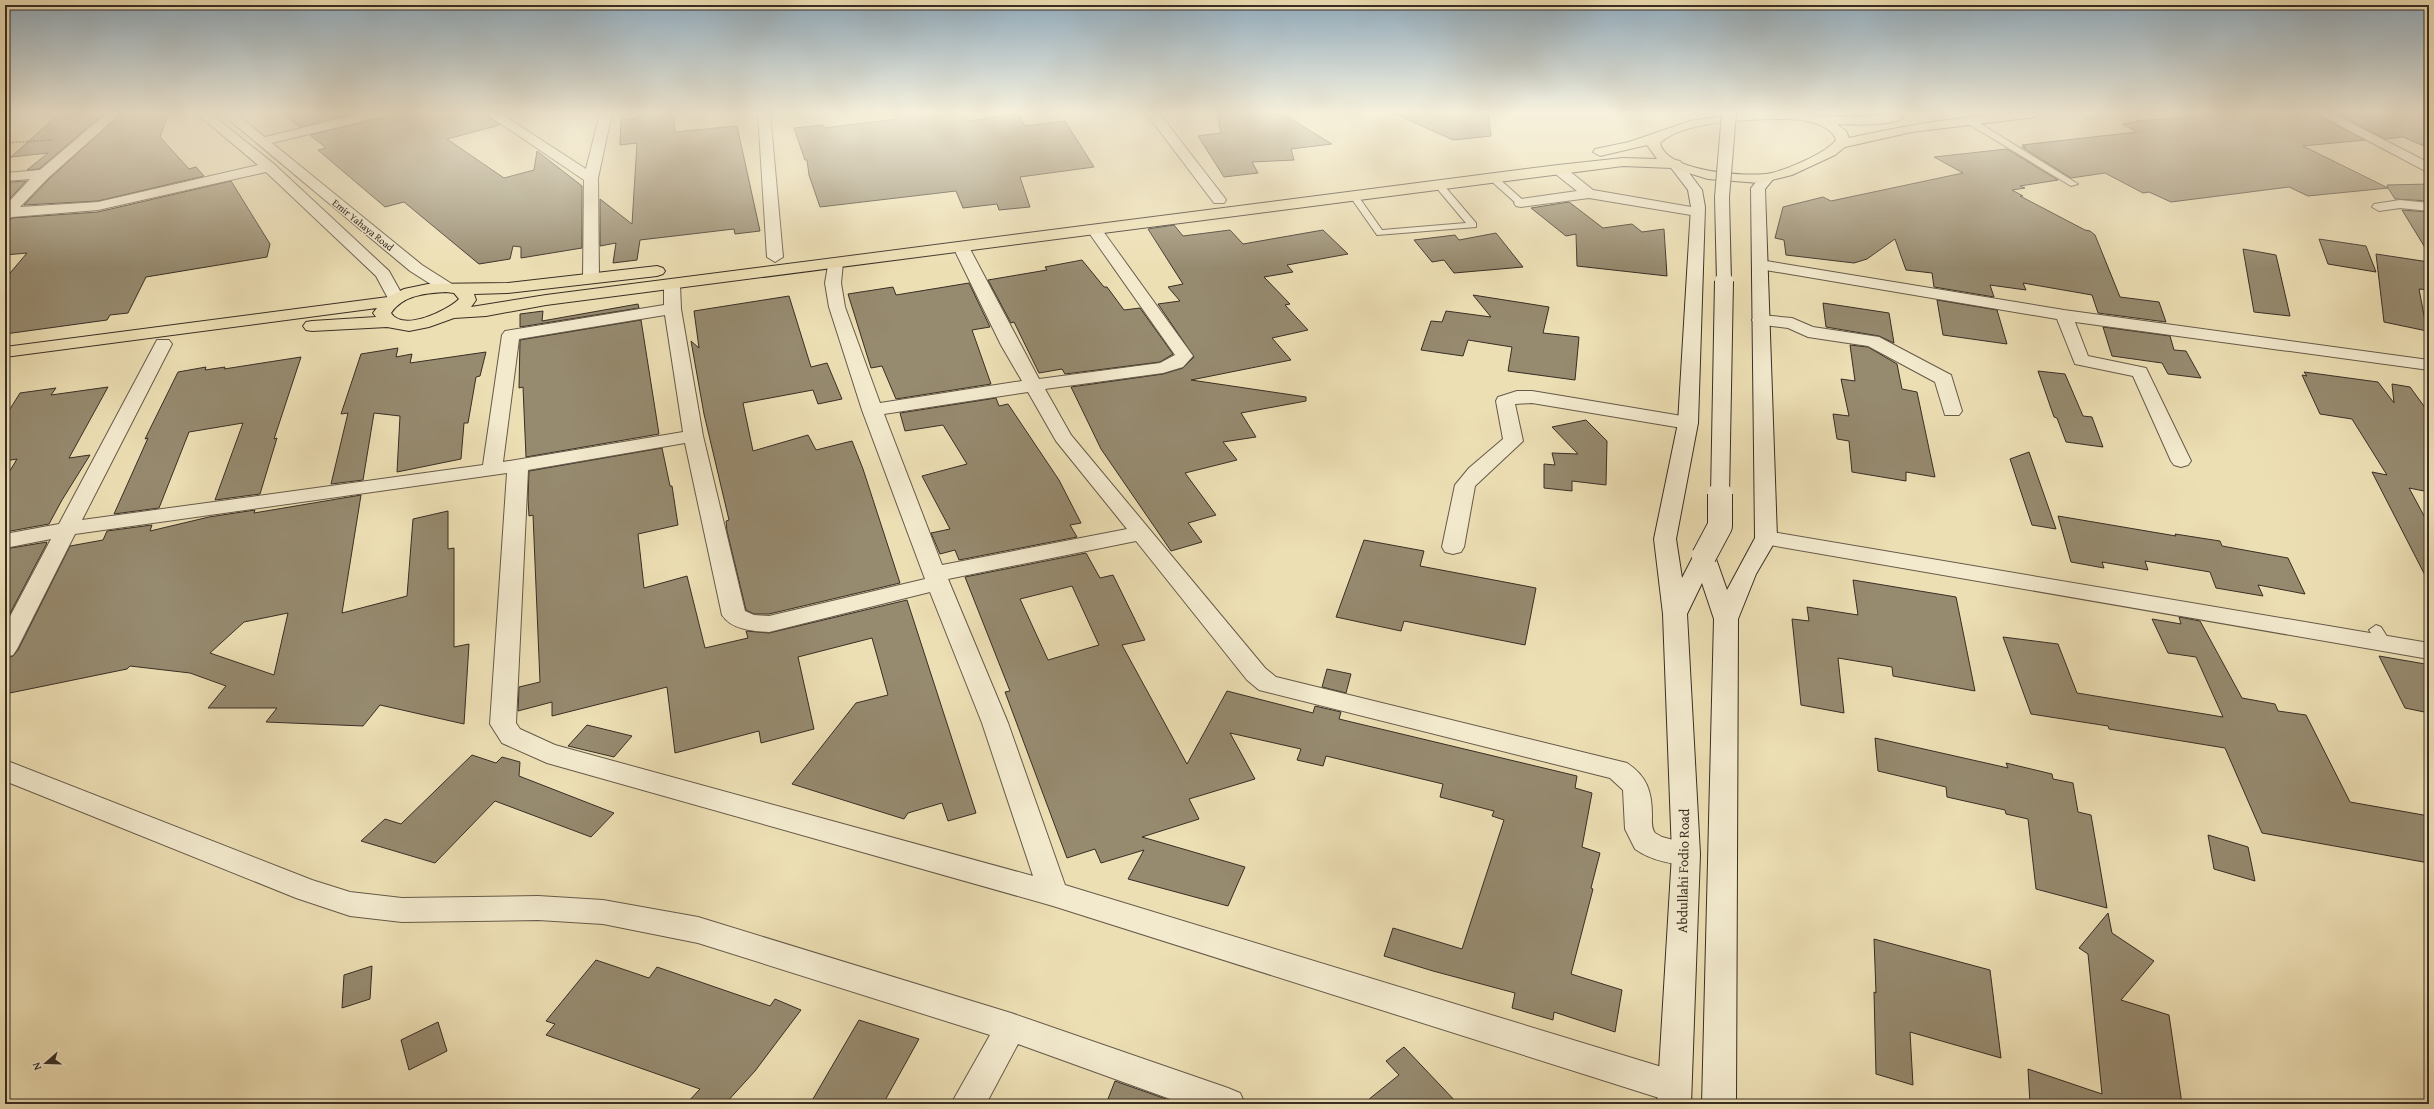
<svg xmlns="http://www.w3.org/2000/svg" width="2434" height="1109" font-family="'Gentium Book Plus',serif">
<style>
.building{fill:#968a6f;stroke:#382e25;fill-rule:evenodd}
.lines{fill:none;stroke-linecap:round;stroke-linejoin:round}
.lane-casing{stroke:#655a49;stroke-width:2}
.street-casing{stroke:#655a49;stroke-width:2}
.secondary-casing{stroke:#382e25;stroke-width:2}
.highway-casing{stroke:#382e25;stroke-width:2}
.path{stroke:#382e25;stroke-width:1.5;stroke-dasharray:2 1.5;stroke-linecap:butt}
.lane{fill:#f3eace;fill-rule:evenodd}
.street{fill:#f3eace;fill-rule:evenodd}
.secondary{fill:#f3eace;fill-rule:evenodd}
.highway{fill:#eddfb4;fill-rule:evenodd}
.secondary-bridge-far2-casing{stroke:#382e25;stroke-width:16;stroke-linecap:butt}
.secondary-bridge-far1-casing{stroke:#382e25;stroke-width:20;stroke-linecap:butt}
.secondary-bridge-casing{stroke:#382e25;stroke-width:26;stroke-linecap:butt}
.secondary-bridge-far2{stroke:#f3eace;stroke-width:14}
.secondary-bridge-far1{stroke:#f3eace;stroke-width:18}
.secondary-bridge{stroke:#f3eace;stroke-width:24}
.labels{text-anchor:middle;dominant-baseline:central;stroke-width:3;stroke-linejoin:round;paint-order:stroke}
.far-street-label{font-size:10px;fill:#382e25;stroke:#f3eace}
.near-street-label{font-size:14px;fill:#382e25;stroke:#f3eace}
</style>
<rect width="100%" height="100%" fill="#eddfb4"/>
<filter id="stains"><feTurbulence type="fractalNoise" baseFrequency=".005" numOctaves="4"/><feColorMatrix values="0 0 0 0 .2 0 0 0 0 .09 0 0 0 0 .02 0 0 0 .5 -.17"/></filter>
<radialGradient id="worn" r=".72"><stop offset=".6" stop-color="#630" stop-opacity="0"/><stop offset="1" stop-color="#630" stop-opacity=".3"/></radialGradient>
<path class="building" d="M60,113H105L39,169L27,170L48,153L11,157Z
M122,113H169L160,137L189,169L196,167L204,176L98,201L24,205L49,179Z
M282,113H326L329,116L356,113L300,127Z
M386,113H484L500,125L447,139L504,178L534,170L537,151L582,186V248L521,258V247L513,246L510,259L479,264L404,202L385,207L318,150L326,148L310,135L384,117Z
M637,113H674L675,132L737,126L760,231L735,234L734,229L640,240L637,260L613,263L616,243L600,246V199L632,224L637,143L620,145L621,120L637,118Z
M894,113H965L968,121L1018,114L1025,126L1065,121L1094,167L1020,177L1030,207L999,210L997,204L963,208L956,191L820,207L809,175L807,160H805L794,128L823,125L824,128L896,119Z
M1217,113H1281L1332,144L1291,149L1294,160L1252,162L1258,173L1224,177L1198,136L1221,133Z
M1393,113H1488L1491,136L1453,140Z
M2240,113H2305L2318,116L2365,140L2303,146L2388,188L2387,185L2429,184V201L2395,199L2388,188L2308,196L2289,187L2171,202L2149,192L2143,193L2105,173L2071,178L2022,147H2026L2022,145L2137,132L2122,124L2138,122L2136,121Z
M2355,113H2429V148L2403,137L2385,139L2338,114Z
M2007,149L2058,180L2020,186L2025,188L2012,190L2023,196H2020L2085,230L2090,231L2095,235L2120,297L2159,302L2166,322L2098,313L2092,295L2023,283L2026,290L1990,285L1994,297L1934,287L1932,273L1906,270L1895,239L1867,259L1854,263L1786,255L1784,240L1775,238L1783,207L1823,197L1831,201L1963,173L1934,157Z
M26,181L5,204V186L10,182Z
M231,181L270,244L267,257L146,277L128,313L110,315L107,320L5,334V279L27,253L5,255V222L12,218L98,212Z
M1569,202L1603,228L1632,224L1642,232L1664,229L1667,276L1577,266L1576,234L1566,236L1531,208Z
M2402,210L2429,212V254Z
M1174,225L1183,236L1230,230L1243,244L1323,230L1348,254L1287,265L1293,272L1264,277L1290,304L1285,305L1308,330L1272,338L1291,360L1191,380L1306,397V401L1241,413L1256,437L1223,442L1237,460L1185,473L1216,515L1188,523L1202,542L1171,551L1101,449L1071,387L1163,374L1183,368L1194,357L1158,304L1180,301L1168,287L1183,284L1148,229Z
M1496,233L1523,267L1454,273L1444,260L1432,262L1414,240L1455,235L1459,240Z
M2319,239L2366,246L2376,272L2328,264Z
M2243,249L2276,255L2290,316L2254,312Z
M2376,254L2429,262V290L2419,289L2427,331L2384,322Z
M1082,260L1104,287H1107L1124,310L1140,308L1173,354L1160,362L1065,374L1062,369L1039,373L1014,322L1011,323L988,280L1047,270L1045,267Z
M969,283L990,327L972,330L991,384L896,399L882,366L871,368L848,294L893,287L896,295Z
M1473,295L1549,307L1543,333L1579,337L1575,380L1508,371L1512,347L1468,340L1463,356L1421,350L1431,321L1442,322L1446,311L1491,317Z
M789,296L811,367L827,363L842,399L818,404L813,390L743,403L753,451L808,435L816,450L852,441L863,469L900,583L769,614H754L746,610L727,531L726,521L729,520L704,414L691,341L699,348L694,311Z
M1937,300L1997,310L2007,344L1943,335Z
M1823,303L1889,313L1894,343L1879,336L1826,327Z
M638,304L639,308L520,327V314L543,311L542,321Z
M641,320L659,434L526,457L523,387L519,388L520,340Z
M2103,327L2170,336L2174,350L2186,351L2201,378L2168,374L2162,363L2112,356Z
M1850,345L1868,347L1897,364L1902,389L1917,392L1935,477L1906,472V481L1852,472L1849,441L1837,439L1833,414L1849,416L1841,379L1855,381Z
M398,348L396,357L412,354L410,363L486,352L480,376L476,377L468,423H464L461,459L397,472L400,416L374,413L363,480L331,484L348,413L341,414L361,354Z
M301,357L274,439L277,438L260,494L215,500L243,423L189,432L159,508L114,514L148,438L145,439L178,372L206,367L205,370L225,367L224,369Z
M2038,371L2065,374L2083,416L2092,417L2103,447L2066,442L2057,418L2054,417Z
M2304,372L2378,382L2394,403L2392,384L2410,387L2429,413V492L2409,488L2429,525V583L2372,472L2387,475L2352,419L2320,414L2302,375L2307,376Z
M108,387L69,458L90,455L62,500L49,524L5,532V479L17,459L5,461V417L20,393L56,388L51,395Z
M996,398L999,406L1008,404L1059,480L1081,523L1070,525L1077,537L959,560L955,550L940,554L931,533L950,529L922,476L967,464L943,425L905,431L900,413Z
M1586,420L1607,441L1606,485L1572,481V491L1544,488V464L1555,465L1552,453L1578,454L1552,427Z
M662,448L670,486H672L678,525L638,534L644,588L687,576L705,648L748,638L746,631L769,633L907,600L976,813L948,821L942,803L908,813L904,819L792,784L856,703L888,695L872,638L798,657L814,729L761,743L759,731L675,753L667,687L552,716V702L518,711L519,687L540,682L533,515L529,516L528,499L529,471Z
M2029,452L2056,529L2032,525L2010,459Z
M361,495L342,613L407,596L413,519L448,511V549L454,548V647L469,644L464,724L380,705L363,726L266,722L277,708H208L226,686L190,673L130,666L127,669L5,694V658L13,656L18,650L70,546L103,540L107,531L152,525L150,531L209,517L255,510L254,513ZM288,613L274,675L210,653L244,622Z
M2058,516L2176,536L2175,534L2220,541L2222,546L2288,558L2305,594L2258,585L2263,596L2216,588L2210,572L2145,561L2148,570L2102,562L2104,568L2071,562Z
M1364,540L1424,551L1420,566L1536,588L1525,645L1404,621L1401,631L1336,617Z
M47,542L46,545L5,623V549Z
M1086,553L1100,578L1113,575L1145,640L1122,645L1187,764L1227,691L1313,713L1315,706L1341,712L1339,719L1577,776L1575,788L1592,793L1582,847L1600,853L1591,888L1593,889L1571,974L1622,990L1615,1032L1554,1012L1553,1020L1512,1008L1515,993L1433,971L1384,956L1393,928L1462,949L1504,820L1492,816L1494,811L1440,797L1443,784L1326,756L1323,766L1297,760L1301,749L1230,733L1255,779L1189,799L1199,819L1142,837L1245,867L1228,906L1128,879L1144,850L1101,863L1095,849L1067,858L1005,692L1010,691L965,577ZM1072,586L1099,645L1048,660L1020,599Z
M1853,580L1956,597L1975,691L1893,676L1892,667L1838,658L1844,713L1801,705L1792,619L1809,621L1807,607L1858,615Z
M2179,617L2200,621L2242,698L2275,704L2278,711L2306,715L2350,802L2429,816V863L2262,833L2225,748L2109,729L2108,726L2031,714L2003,637L2058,644L2077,693L2223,717L2196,657L2168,653L2152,619L2181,624Z
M2379,656L2425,664L2429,673V713L2405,708Z
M1327,669L1351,674L1346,693L1322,687Z
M587,725L632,736L614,757L568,746Z
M1875,738L2008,768L2006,763L2052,774L2053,779L2073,783L2078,812L2091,815L2107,908L2036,889L2028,819L2006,814L2005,810L1947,797L1946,787L1878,771Z
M472,755L496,763L502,757L520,762L519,776L614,813L591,837L495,801L435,863L361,841L385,819L401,824Z
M2208,835L2248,847L2255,881L2214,869Z
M2108,913L2112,933L2154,961L2121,1000L2169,1015L2182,1104H2030L2028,1069L2102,1094L2088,954L2079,948Z
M1874,939L1990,970L2001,1058L1910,1032L1913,1085L1876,1074L1874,992L1876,993Z
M596,960L649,978L657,967L770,1006L775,999L801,1010L755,1071L725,1104H686L700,1089L546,1035L555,1024L546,1021Z
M372,966L370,999L342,1008L344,975Z
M859,1020L919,1039L883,1104H810Z
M438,1022L447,1051L409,1070L401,1040Z
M1404,1047L1458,1104H1363L1399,1075L1386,1061Z
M1115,1081L1180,1104H1106Z"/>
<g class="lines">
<g class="lane-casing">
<path id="lane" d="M1967,119H1973L2078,184L2071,186L1967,123Z
M1490,176H1496L1524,201V205H1518L1490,180Z
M1435,182H1441L1476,223V227L1377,235L1349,195L1356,193L1382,230L1466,223L1435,186Z
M2376,625L2381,627L2391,643L2389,646H2379L2369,630Z"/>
</g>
<g class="street-casing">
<path id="street" d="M107,113H121L48,178L20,207L98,202L258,165L196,113H210L274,164L389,271L404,298L402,302H390L376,276L266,172L98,210L12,217L5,221V206L30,179L5,181V173L40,170Z
M221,113H235L265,137L363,113H385L384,116L272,143L422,265L452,284L454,287L452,290H440L410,271Z
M485,113H500L586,169L600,113H612L598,178L599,279L597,282H585L583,279L584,180Z
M758,113H770L783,257L775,262L767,257Z
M1146,113H1159L1224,197L1226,200L1224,203H1214Z
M2316,113H2332L2429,163V173Z
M1558,165L1563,166L1593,190L1697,208L1704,212L1697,216L1589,198L1521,207L1516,206L1514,203L1516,200L1521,199L1577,191L1553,172L1551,169Z
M2400,200L2429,203V211L2400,208L2379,211L2372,207L2374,204Z
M1095,225L1100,227L1193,356L1183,367L1163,373L1045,389L1071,435L1265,668L1276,677L1627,763C1647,776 1652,792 1652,815C1652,821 1651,828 1655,833L1662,837L1696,846L1700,854L1696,862C1679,868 1650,860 1635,849L1625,829L1623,790L1610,778L1259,690L1247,680L1136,541L948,579L1008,723L1065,885L1675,1071L1687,1076L1691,1087L1687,1098L1675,1103L1053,906L547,763L502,743L490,724L507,473L75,534L17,649L13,655L5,657V626L51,539L5,548V534L59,524L157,340H169L172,344L82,520L483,465L502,335L505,331L664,305V284L666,281H678L680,284L681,309L703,436L745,611L754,615L769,616L925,579L862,410L829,307L825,283L829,260H841L843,263L841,283L845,307L880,403L1022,381L1001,345L953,247L961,242L969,247L1039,379L1160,363L1175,355L1087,230ZM665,315L683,432L503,462L519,339ZM1028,392L1056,441L1127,529L942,565L884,414ZM685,443L722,615C732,630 753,631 769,632L930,592L982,723L1033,876L555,745L520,729L516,723L528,470Z
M1760,260L2064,310L2429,360V370L2075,322L2088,356L2146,368L2191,461L2188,465L2181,467L2174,465L2171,461L2133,376L2075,364L2057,319L1754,268L1752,265L1754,262Z
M1761,315L1792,318L1813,327L1879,337L1951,375L1962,411L1959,415H1945L1935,382L1868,346L1808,337L1788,328L1755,324L1752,320L1755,316Z
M1517,391H1532L1688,417L1695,419L1698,423L1695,427L1688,429L1532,403L1515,404L1523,441L1475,486L1464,547L1461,552L1453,554L1445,552L1442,547L1455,485L1469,468L1503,439L1496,401L1498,397Z
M1766,531L2429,643V659L1758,543L1755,538L1758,533Z
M5,760L312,880L350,892L402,898L538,896L603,900L698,917L1011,1013L1228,1088L1240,1093L1245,1104H1184L1018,1044L986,1104H951L990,1035L698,943L603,924L538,920L402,922L350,916L296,898L5,781Z"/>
</g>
<g class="secondary-casing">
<path id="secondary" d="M1675,160L1680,161L1702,190L1705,207L1698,423L1676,539L1682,578L1696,551L1704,549L1712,551L1715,556L1727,590L1755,538L1751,188L1762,175L1767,174L1774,178L1765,189L1777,538L1756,574L1738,619L1736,1104H1702L1714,619L1702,583L1687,614L1700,854L1691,1104H1657L1672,854L1663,614L1654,539L1678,423L1691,207L1688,190L1668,164Z"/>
</g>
<g class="highway-casing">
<path id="highway" d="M1746,113H1806L1820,116L1858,117L1898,113L1904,117C1898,126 1849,125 1837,124L1846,131L1849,138C1913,124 1976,113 2041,113L2035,117L1912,132L1845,147L1835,155L1792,175L1759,183L1708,179L1672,168L1623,166L546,305L486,316L454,318L429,327L409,331L387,327L312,331L306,330L303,326L306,322L312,321L376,317L373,313L377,308L5,357V347L388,297L404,289L428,284L507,283L657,266L663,268L665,271L663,274L657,276L507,293L474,294L476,300L471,307L546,295L1558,165L1623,158L1657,159L1647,145L1600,156L1593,152L1595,149L1629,142L1690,121ZM1784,119C1800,119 1830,122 1836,140C1826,153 1788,169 1772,173C1748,178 1666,172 1660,143C1683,121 1752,119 1784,119ZM446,292L454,293L459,299C447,311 403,332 391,313C403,295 426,293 446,292Z"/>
</g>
<path class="path" d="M5,143L52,140"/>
<use href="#lane" class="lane"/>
<use href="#street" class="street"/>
<use href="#secondary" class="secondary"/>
<use href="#highway" class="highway"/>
<g class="secondary-bridge-far2-casing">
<path id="secondary-bridge-far2" d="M1724,282L1722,197L1729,113"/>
</g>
<g class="secondary-bridge-far1-casing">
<path id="secondary-bridge-far1" d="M1720,495L1724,281"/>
</g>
<g class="secondary-bridge-casing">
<path id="secondary-bridge" d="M1704,556L1720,526V494"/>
</g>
<use href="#secondary-bridge-far2" class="secondary-bridge-far2"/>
<use href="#secondary-bridge-far1" class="secondary-bridge-far1"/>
<use href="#secondary-bridge" class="secondary-bridge"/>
</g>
<linearGradient id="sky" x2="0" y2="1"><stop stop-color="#91adc0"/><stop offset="0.42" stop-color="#f7f1dd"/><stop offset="1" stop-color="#f7f1dd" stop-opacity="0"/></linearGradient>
<rect width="2434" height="268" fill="url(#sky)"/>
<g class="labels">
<g class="far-street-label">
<text transform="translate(363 225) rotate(39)">Emir Yahaya Road</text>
</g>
<g class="near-street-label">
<text transform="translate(1683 871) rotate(-89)">Abdullahi Fodio Road</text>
</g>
</g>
<rect width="2434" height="1109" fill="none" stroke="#eddfb4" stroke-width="20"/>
<rect x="6" y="6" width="2422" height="1097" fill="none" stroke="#382e25" stroke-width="2"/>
<rect x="10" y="10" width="2414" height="1089" fill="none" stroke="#382e25"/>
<g transform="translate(46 1063) rotate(250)" stroke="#f3eace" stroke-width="3" paint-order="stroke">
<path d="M0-3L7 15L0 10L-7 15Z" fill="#382e25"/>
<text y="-6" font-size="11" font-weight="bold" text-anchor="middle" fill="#382e25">N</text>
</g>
<rect width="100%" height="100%" filter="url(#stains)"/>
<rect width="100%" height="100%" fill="url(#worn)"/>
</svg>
